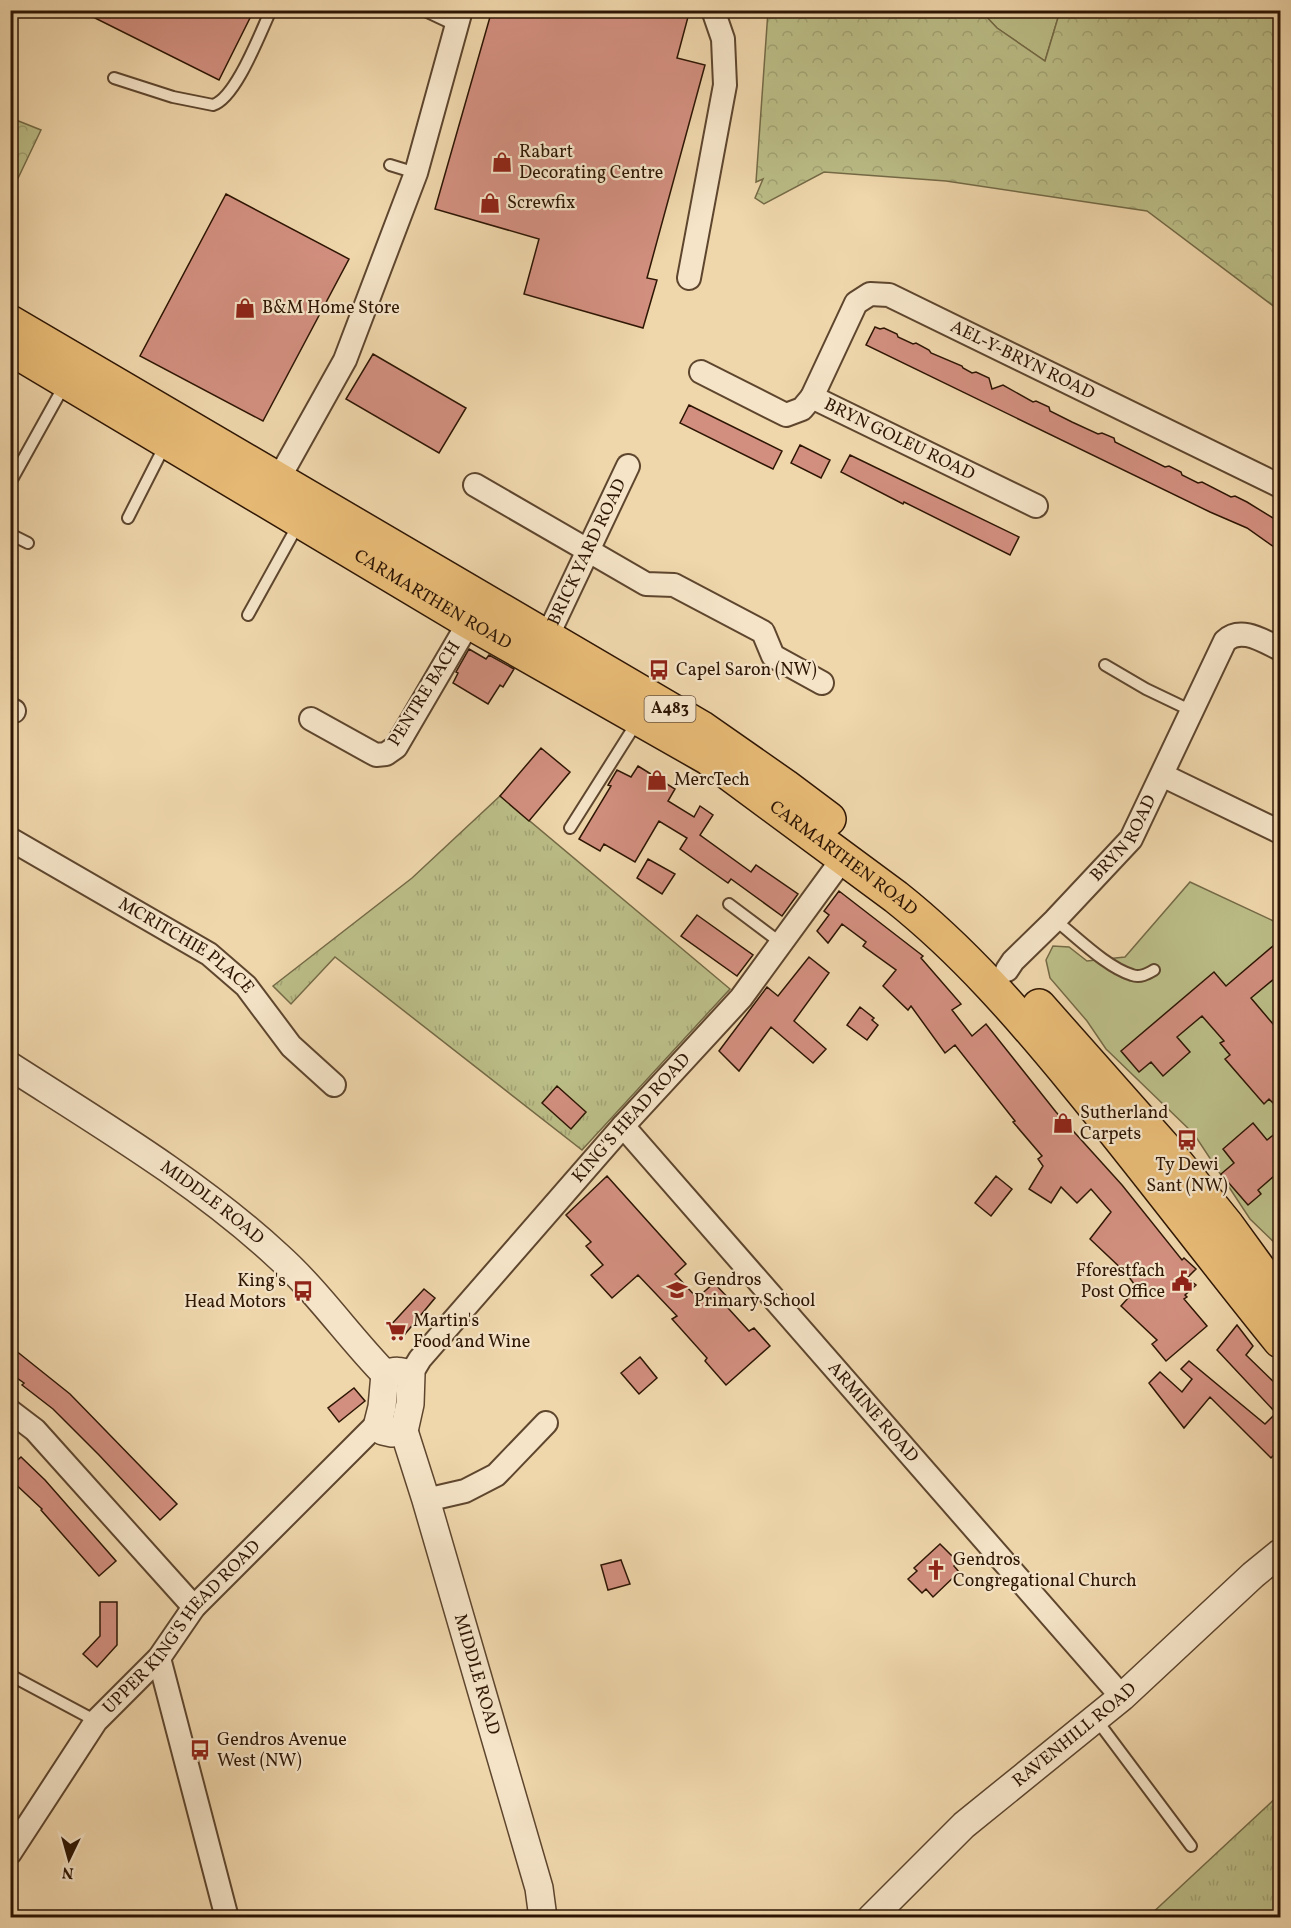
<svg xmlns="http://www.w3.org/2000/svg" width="1291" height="1928" font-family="Vollkorn,serif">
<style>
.green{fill:#bbbd87;stroke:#746a46;stroke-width:1.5}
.forest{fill:url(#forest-crowns);stroke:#746a46;stroke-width:1.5}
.park{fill:url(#park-tufts);stroke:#746a46;stroke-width:1.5}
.building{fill:#d28f7f;stroke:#2e1604;stroke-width:1.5}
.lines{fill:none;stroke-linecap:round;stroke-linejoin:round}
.service-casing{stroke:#5e462e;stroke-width:14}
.minor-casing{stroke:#5e462e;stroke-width:26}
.tertiary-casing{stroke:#5e462e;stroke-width:30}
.primary-casing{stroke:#2e1604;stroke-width:36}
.service{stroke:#f5e4c8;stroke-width:10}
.minor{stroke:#f5e4c8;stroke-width:22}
.tertiary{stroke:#f5e4c8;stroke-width:27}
.primary{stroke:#e8bb76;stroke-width:33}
.labels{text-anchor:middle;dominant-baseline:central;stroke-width:4.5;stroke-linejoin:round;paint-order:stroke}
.shield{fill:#f5e4c8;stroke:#6a543f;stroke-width:1.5}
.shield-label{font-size:16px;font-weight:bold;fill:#2e1604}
.poi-label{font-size:18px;fill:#2e1604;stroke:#f5e4c8;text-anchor:start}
.street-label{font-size:18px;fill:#2e1604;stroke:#f5e4c8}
</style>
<defs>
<pattern id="forest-crowns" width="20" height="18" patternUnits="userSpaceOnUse" patternTransform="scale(1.5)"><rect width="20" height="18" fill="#bbbd87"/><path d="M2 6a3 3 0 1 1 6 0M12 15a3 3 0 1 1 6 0" fill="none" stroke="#a1a273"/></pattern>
<pattern id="park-tufts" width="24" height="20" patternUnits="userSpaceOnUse" patternTransform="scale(1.5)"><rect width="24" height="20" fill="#bbbd87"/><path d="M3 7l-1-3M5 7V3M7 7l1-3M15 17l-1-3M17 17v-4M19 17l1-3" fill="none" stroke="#a1a273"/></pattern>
</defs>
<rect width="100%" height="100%" fill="#efd6ab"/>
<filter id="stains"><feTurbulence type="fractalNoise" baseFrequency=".00333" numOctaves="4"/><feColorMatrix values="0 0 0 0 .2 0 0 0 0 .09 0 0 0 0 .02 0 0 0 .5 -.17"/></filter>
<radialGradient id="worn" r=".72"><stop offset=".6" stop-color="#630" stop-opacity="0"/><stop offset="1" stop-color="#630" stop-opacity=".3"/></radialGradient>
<path class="green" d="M981,11H1060L1045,61L997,28Z
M1190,882L1280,924V1248L1250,1219L1194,1134L1106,1049L1087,1021L1050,978L1046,960L1053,946L1069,947L1087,961L1125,957Z"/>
<path class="forest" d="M768,11H981L997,28L1045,61L1060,11H1280V311L1147,211L946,181L824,172L764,204L755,198L763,179L756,182Z
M11,118L41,130L11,193Z"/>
<path class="park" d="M500,796L730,989L582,1150L335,957L291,1004L273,986L412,878Z
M1280,1794V1917H1148Z"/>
<path class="building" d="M79,10H254L219,80Z
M492,10H666L688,17L677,58L705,65L647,278L657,280L643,328L524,294L539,239L435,209Z
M226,194L349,259L263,421L140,356Z
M875,327L880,329L884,328L897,334L898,337L913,344L916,343L929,350L931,353L962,366L963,368L972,373L976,372L989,378L992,389L1003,385L1033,402L1036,401L1049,407L1050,411L1072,422L1098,434L1102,433L1114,438L1115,442L1165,467L1169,466L1181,472L1182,475L1198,483L1202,482L1231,497L1235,496L1247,502L1281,523V538L1274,547L1247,528L1210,512L866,345Z
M373,354L466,408L439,453L346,399Z
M689,405L782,451L773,469L680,423Z
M800,445L830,460L821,478L791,463Z
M850,455L1019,537L1010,555L904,502L903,504L841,472Z
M469,649L486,659L489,655L514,669L503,687L500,685L488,704L453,683L458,673L456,672Z
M541,748L570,772L529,821L500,796Z
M638,766L675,789L668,801L694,817L700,806L713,815L700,835L751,872L756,865L798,894L782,916L731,879L728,883L680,849L687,838L659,821L635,862L604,844L600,851L579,839L611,786L608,785L617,770L631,777Z
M648,859L675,874L662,894L637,878Z
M839,891L923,956L921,958L961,1004L952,1010L972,1036L986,1024L1056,1112L1122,1185L1182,1260L1184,1258L1196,1269L1187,1278L1196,1285L1185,1295L1187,1297L1184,1299L1207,1326L1166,1361L1152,1344L1157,1340L1121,1306L1137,1288L1126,1273L1090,1239L1111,1212L1091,1189L1077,1203L1061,1187L1051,1203L1029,1189L1043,1166L1038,1159L1042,1156L1013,1122L1015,1121L955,1045L945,1053L911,1006L908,1010L883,986L896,970L863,946L866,942L842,924L828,943L817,931L829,915L824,911Z
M697,915L753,955L737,976L681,936Z
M1273,946L1281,954V973L1251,998L1273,1024L1281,1018V1111L1269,1099L1264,1104L1225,1059L1230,1055L1220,1043L1224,1041L1202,1016L1177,1037L1190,1052L1163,1076L1151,1062L1139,1072L1121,1051L1214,972L1226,986Z
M809,957L829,973L794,1021L826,1049L813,1063L771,1027L739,1071L719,1051L767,987L778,996Z
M860,1007L874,1018L872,1020L878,1025L867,1040L847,1025Z
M557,1086L586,1112L571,1129L542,1103Z
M1253,1123L1267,1140L1281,1129V1170L1258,1190L1261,1194L1248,1205L1221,1174L1234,1163L1223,1149Z
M607,1176L686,1264L675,1274L697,1298L714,1283L733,1303L728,1308L749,1331L754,1328L770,1346L726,1385L705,1361L707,1358L672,1319L677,1316L638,1275L612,1298L591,1275L603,1265L586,1246L591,1242L566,1215Z
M996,1176L1012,1189L991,1216L975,1203Z
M424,1289L435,1298L400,1340L389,1327Z
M1237,1325L1253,1346L1246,1355L1281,1389V1447L1271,1458L1210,1397L1184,1428L1149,1383L1160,1372L1182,1392L1192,1379L1181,1369L1189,1361L1265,1424L1276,1413L1217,1350Z
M10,1346L70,1394L177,1504L160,1520L99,1455L53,1409L22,1385L24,1383L10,1373Z
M640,1357L657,1378L639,1394L621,1373Z
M354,1388L365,1401L339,1422L328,1408Z
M21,1457L45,1480L116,1561L99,1576L41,1510L42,1509L10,1479V1467Z
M940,1544L958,1562L954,1566L959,1572L933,1597L926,1589L922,1593L908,1579L917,1571L914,1568Z
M621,1560L630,1584L608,1590L601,1565Z
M100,1602H117V1645L97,1667L83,1654L100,1636Z"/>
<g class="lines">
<g class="service-casing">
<path id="service" d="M423,10L457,26
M114,78L173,97L213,105C236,98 260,33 271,10
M390,165L416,173
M10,483L65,384
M128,518L165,445
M10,534L28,543
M248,615L299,523
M1105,665L1146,689L1192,711
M570,828L637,722
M729,904L781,943
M1055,920C1077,937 1106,967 1132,975C1140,978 1147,974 1154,970
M10,1675L96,1721
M1096,1719L1191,1846"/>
</g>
<g class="minor-casing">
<g id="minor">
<path d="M689,278L725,85L723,39L713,10"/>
<path id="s1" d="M701,372L786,415L802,409L812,397L1036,506"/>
<path id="s2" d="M812,397L856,303L870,294L889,295L1280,486"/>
<path d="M278,480L345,360L416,173L461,10"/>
<path d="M475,485L646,584L674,585L763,632L773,656L822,683"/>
<path id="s3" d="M547,637L628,466"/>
<path d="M10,709L14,711"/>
<path d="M311,719L376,755L386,754L396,747L469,622"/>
<path d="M1162,775L1280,832"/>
<path id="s4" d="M10,839L209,954L246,986L291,1046L334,1085"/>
<path id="s5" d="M1007,970L1013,961L1055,920L1131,839L1225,641C1241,626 1263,641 1280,649"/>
<path id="s6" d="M623,1126L1122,1697"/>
<path id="s7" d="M411,1374L420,1359L623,1126L741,998L844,857"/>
<path d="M10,1411L35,1430L194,1607"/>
<path d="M426,1500L465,1491L496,1475L546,1423"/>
<path d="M159,1658L227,1918"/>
<path id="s8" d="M10,1853L96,1721L159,1658L194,1607L378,1423"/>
</g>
</g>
<g class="tertiary-casing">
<g id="tertiary">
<path id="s9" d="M10,1066C102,1125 198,1182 278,1256C318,1292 348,1336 385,1374"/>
<path d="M385,1374C395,1370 401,1371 411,1374L410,1404L404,1431"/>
<path d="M385,1374L382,1407L378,1423L383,1431L392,1433L404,1431"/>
<path id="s10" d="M404,1431L426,1500L539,1888L543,1918"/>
<path id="s11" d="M871,1918L964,1825L1122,1697L1253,1575L1280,1553"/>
</g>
</g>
<g class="primary-casing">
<g id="primary">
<path d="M10,322L702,728L785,786L829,819"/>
<path id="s12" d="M10,348L469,622L708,758L896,897C964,951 1021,1017 1076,1084C1146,1169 1211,1256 1280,1341"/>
<path d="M1039,1006L1163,1146L1227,1225L1280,1298"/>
</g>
</g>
<use href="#service" class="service"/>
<use href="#minor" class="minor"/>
<use href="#tertiary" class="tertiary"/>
<use href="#primary" class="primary"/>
</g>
<defs>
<g id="shop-bare" transform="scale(1.62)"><path d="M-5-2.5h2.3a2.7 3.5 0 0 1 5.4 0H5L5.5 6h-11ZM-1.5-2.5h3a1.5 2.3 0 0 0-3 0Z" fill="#8f2418" stroke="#f5e4c8" stroke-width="2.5" paint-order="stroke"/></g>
<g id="bus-bare" transform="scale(1.62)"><path d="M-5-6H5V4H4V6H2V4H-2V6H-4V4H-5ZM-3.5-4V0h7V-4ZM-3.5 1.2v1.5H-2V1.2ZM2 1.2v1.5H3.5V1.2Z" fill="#8f2418" stroke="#f5e4c8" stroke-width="2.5" paint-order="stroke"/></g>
<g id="civic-bare" transform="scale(1.62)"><path d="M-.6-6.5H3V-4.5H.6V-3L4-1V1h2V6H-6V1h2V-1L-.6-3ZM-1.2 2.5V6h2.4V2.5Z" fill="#8f2418" stroke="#f5e4c8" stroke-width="2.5" paint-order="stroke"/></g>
<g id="school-bare" transform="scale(1.62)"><path d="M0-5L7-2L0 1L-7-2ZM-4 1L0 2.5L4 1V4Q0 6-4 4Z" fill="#8f2418" stroke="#f5e4c8" stroke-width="2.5" paint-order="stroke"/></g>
<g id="supermarket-bare" transform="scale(1.62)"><path d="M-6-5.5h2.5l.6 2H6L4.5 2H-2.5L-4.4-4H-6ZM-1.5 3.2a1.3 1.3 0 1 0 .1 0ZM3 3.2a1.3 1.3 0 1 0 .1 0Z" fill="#8f2418" stroke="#f5e4c8" stroke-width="2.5" paint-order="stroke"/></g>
<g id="church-bare" transform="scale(1.62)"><path d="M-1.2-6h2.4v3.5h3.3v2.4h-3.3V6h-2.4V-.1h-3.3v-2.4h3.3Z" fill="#8f2418" stroke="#f5e4c8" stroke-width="2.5" paint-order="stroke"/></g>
</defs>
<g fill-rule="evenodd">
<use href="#shop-bare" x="502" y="162"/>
<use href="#shop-bare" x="490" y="203"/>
<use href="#shop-bare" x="245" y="308"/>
<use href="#bus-bare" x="659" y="670"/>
<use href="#shop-bare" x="657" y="780"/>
<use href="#shop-bare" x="1063" y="1123"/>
<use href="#bus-bare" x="1187" y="1140"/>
<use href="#civic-bare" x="1182" y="1281"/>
<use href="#school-bare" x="677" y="1290"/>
<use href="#bus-bare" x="303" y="1291"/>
<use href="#supermarket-bare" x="396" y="1331"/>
<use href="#church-bare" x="936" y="1570"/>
<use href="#bus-bare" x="200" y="1750"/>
</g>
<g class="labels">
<rect class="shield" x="644.5" y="696" width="51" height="26" rx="4.5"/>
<g class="shield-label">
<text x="670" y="709">A483</text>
</g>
<g class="poi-label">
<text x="519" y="152">Rabart<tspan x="519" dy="21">Decorating Centre</tspan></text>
<text x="507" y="203">Screwfix</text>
<text x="262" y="308">B&amp;M Home Store</text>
<text x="676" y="670">Capel Saron (NW)</text>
<text x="674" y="780">MercTech</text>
<text x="1080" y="1113">Sutherland<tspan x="1080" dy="21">Carpets</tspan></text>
<text x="1187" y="1165" text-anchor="middle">Ty Dewi<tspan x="1187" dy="21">Sant (NW)</tspan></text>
<text x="1165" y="1271" text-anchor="end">Fforestfach<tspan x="1165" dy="21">Post Office</tspan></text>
<text x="694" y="1280">Gendros<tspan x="694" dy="21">Primary School</tspan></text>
<text x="286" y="1281" text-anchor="end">King's<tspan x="286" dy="21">Head Motors</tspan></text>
<text x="413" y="1321">Martin's<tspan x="413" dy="21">Food and Wine</tspan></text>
<text x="953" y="1560">Gendros<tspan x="953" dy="21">Congregational Church</tspan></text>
<text x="217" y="1740">Gendros Avenue<tspan x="217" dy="21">West (NW)</tspan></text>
</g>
<g class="street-label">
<text stroke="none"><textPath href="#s2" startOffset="288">AEL-Y-BRYN ROAD</textPath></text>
<text stroke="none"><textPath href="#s1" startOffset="225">BRYN GOLEU ROAD</textPath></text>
<text stroke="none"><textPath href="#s3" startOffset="94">BRICK YARD ROAD</textPath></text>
<text stroke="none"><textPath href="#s12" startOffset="492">CARMARTHEN ROAD</textPath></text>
<text transform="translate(425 694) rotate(-58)">PENTRE BACH</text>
<text stroke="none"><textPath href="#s5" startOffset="177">BRYN ROAD</textPath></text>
<text stroke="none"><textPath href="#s12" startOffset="978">CARMARTHEN ROAD</textPath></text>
<text stroke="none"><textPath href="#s4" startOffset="206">MCRITCHIE PLACE</textPath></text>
<text stroke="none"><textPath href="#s7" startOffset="338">KING'S HEAD ROAD</textPath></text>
<text stroke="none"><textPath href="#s9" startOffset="244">MIDDLE ROAD</textPath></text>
<text stroke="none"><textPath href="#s6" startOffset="380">ARMINE ROAD</textPath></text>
<text stroke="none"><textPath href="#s8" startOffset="285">UPPER KING'S HEAD ROAD</textPath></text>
<text stroke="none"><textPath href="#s10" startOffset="254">MIDDLE ROAD</textPath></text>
<text stroke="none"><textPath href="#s11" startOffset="274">RAVENHILL ROAD</textPath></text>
</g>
</g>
<rect width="1291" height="1928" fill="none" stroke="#efd6ab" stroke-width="36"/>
<rect x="12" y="12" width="1267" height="1904" fill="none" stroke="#2e1604" stroke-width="3"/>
<rect x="18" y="18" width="1255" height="1892" fill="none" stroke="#2e1604" stroke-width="1.5"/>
<g transform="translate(69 1859) rotate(185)" stroke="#f5e4c8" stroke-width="4.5" paint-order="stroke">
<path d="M0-4.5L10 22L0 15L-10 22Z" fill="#2e1604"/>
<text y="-9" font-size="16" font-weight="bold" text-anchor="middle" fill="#2e1604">N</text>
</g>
<rect width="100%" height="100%" filter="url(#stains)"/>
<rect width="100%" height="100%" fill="url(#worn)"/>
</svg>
